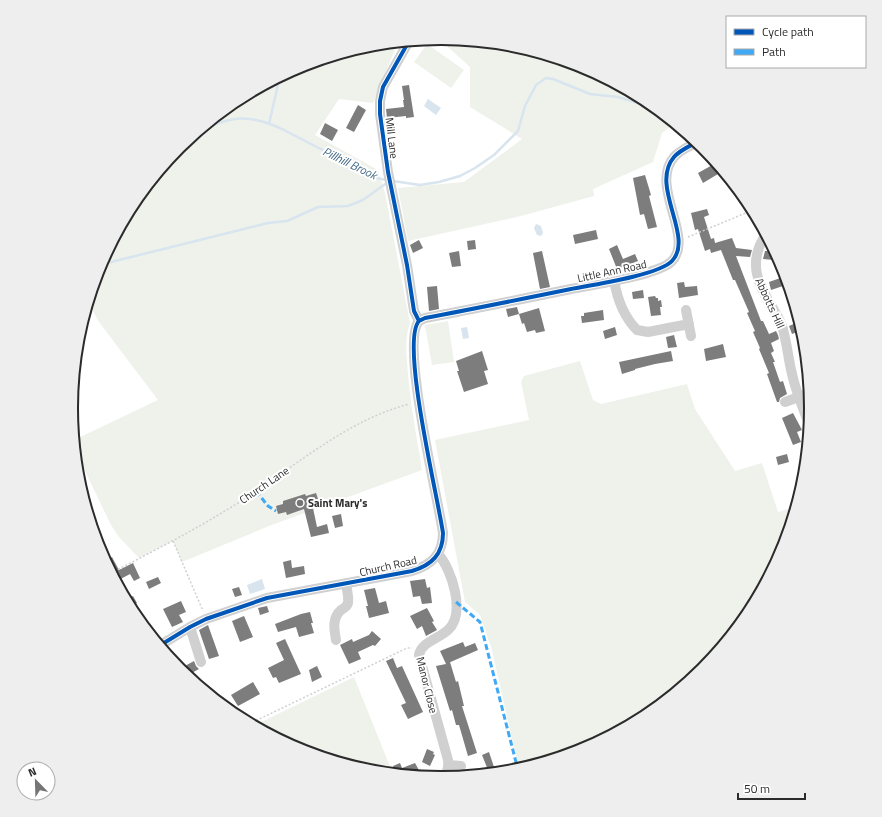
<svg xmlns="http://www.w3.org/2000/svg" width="882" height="817" font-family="'Titillium Web',sans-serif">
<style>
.green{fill:#eef2eb}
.water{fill:#d8e4ee}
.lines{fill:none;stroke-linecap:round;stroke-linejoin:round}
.stream{stroke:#d8e4ee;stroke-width:2.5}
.building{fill:#7d7d7d}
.path{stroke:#d0d0d0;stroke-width:1.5;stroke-dasharray:2 2;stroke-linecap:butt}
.street{stroke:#d0d0d0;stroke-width:10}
.quiet{stroke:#3fa9f5;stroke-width:3;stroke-dasharray:6 3;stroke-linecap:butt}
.cycleway-casing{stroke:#fff;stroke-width:6}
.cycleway{stroke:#0057b8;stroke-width:4}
.poi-dot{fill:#757575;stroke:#fff;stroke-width:1.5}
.labels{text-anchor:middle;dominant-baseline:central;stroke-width:4;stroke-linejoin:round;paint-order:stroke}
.street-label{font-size:11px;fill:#2b2b2b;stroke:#fff}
.poi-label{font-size:11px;font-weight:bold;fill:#2b2b2b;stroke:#fff;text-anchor:start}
.water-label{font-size:12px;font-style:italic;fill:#426985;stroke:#fff}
.rim{fill:none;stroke:#2b2b2b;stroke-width:2}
</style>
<rect width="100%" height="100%" fill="#fff"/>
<path class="green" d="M438,38L514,45L583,66L647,101L675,123L662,133L653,162L593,189L594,196L521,216L408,241L398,188L464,182L522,139L470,107V67Z
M398,42L373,103L339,99L315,135L378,170L385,193L410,323C404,339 407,358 408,375C411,407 417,439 422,470L269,526L182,562L173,541L139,558L119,537L111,525L75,450L74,440L158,400L99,322L88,302L99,267L133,202L179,146L235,100L299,66L369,45Z
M427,44L464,70L451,88L414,62Z
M448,321L454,362L432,365L425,325Z
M580,361L593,400L601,404L687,384L695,409L735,471L762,463L778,512L797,506L783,550L749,615L703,671L647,717L583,751L519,770L492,650L480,615L465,602L435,440L529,420L521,382L524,376Z
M354,677L393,774L368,772L299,751L253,726Z"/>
<path class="water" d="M428,99L441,108L436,115L424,106Z
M536,224L541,226L543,233L541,236L537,235L534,228Z
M467,327L469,338L463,339L461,328Z
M262,579L265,589L250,594L247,585Z"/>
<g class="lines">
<path class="stream" d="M269,124L280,76
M200,129C215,125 233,116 250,119C260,120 270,124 280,128L377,178L386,180
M393,181L420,185L439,182L460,176L475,168L494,155L518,131L525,106L536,85L546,78L553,79L590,94L618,97L644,105L665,116
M99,265L268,223L287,221L318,207L348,206L363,200L388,182"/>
</g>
<path class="building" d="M409,85L414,117L406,118V116L387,118L386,109L404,107L403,100H404L402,86Z
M358,105L366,110L354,132L346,128Z
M325,123L338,130L332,141L320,134Z
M716,163L723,171L703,183L698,173Z
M645,175L651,195L649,196L657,227L648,229L644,214L640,215L633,178Z
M707,209L709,215L704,217L711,239L714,238L715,243L732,238L736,248L752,250L750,257L736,256L761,321H763L769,334L776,331L778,335L779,339L771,343L774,351L771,353L775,362H773L780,382L783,381L787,394L780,398L779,402H777L767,374L769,373L759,349L760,348L753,332L755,331L747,313L749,312L735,280H733L721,250L711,253L710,249L705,251L698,229L695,230L691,213Z
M596,230L598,239L575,244L573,235Z
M419,240L423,248L413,253L410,245Z
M475,240L476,249L468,250L467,241Z
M617,245L623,259L635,254L638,261L617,269L609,249Z
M459,251L461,266L452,267L449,253Z
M542,251L550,287L540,289L533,253Z
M765,251H774V260L763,259Z
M786,276L789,284L771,290L769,282Z
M684,282L685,287L697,286L698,295L679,298L677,283Z
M437,286L439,309L429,311L427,287Z
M643,290L644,298L633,299L632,292Z
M655,296L656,298H658V301L661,300L662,307H660L661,315L651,316L648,297Z
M517,307L519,314L508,317L506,309Z
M539,308L545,331L536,333L535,330L527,332L524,323L522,324L519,314Z
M603,310L604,320L582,323L581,316H584V313Z
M796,323L800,331L792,334L789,326Z
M615,327L617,335L605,339L603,331Z
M674,335L677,347L668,348L666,337Z
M723,344L726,357L706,361L704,349Z
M482,351L488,370L484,371L488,384L464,392L457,371H459L456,361Z
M671,351L673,361L655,364L635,369V370L622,374L619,362Z
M793,413L802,430L797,432L801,442L793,445L782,418Z
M787,454L789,462L778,465L776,457Z
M316,493L319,502L316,503L317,506L313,508L317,527L327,524L329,533L311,537L304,509L287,515L286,512L278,514L276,506L283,504V501L305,494L306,496Z
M341,514L343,526L335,528L332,516Z
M112,557L119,570L133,563L140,578L134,581L130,574L115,582L104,561Z
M291,560L292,568L304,566L305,574L286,578L283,562Z
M158,577L161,583L149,589L146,582Z
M425,579L427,588L430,587L432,603L422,604L420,596L413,597L410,581Z
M239,587L242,595L235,597L232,589Z
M375,588L379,603L386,601L389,613L369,618L366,606H368L364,590Z
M133,596L137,603L129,608L125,600Z
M181,601L186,612L179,615L183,622L172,627L163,609Z
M267,606L269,612L260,615L258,608Z
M427,608L434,621L432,622L437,630L426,636L422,626L417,629L410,616Z
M310,612L313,623H311L314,633L299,637L296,627L278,632L275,624L301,614Z
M244,616L253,637L240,642L232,621Z
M208,625L219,656L209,659L199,630Z
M372,631L381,639L375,646L373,645L358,652L361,659L349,664L340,645L352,639L353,642L369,635Z
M285,639L301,674L279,683L276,677L273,678L268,668L284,660L276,643Z
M463,642L465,647L475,643L478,650L446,664L450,662L456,682L458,681L464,706H462L477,753L468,756L459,725H456L452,710L450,711L436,666L446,664L440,651Z
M393,658L397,668L402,666L423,712L408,719L401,705L406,703L386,661Z
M194,661L196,666L199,669L188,675L183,667Z
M317,666L322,677L312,682L309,670Z
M253,682L260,694L238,706L231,695Z
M427,749L434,752L433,754L435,755L430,766L422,762Z
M489,752L494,767L496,766L500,773L479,775L488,770L482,755Z
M400,763L402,768L415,763L420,772L411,776L390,774L395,772L393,766Z"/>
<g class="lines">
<path class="path" d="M688,237L753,210
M173,541L203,611
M111,573C158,549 204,525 249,496C300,462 349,420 409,404
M249,724L407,648H412"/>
<path class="street" d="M409,41L383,87L380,101V114L388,172L407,265L414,311L419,321
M766,234C758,246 754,260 757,274C761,294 775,308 782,326C787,342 788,358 792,374C796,392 803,409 810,426
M614,280C617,298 624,317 637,330L648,332L689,324
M686,310L691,336
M419,321L425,318C473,309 522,299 571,289C592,285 659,275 672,261C695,237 649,186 674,157C680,150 690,146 697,142
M785,402L807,394
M190,627L201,662
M336,640C334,629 332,618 341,610C344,608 347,607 348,603C349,598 347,590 346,584
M159,646L190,627L206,619L267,598L412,571C432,565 443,554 443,533C438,498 400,342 419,321
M449,765L461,766
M438,779C447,774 449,770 448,760L419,655C421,642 440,638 448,630C466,614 452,569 438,554"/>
<path class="quiet" d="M256,491L268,506L276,511
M456,602L480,622L518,770"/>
<g class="cycleway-casing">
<path id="cycleway" d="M409,41L383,87L380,101V114L388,172L407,265L414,311L419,321
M419,321L425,318C473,309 522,299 571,289C592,285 659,275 672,261C695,237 649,186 674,157C680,150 690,146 697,142
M159,646L190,627L206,619L267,598L412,571C432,565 443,554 443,533C438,498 400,342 419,321"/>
</g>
<use href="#cycleway" class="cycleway"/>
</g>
<circle class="poi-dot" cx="300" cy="503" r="4"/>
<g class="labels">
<g class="street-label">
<text transform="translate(392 138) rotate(83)">Mill Lane</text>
<text transform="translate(612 271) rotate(-12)">Little Ann Road</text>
<text transform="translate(770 303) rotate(65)">Abbotts Hill</text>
<text transform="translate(264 485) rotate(-34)">Church Lane</text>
<text transform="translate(388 566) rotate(-13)">Church Road</text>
<text transform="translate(427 685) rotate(76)">Manor Close</text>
</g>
<g class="poi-label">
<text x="308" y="503">Saint Mary's</text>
</g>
<g class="water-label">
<text transform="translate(350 163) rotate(26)">Pillhill Brook</text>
</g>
</g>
<path d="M0 0H882V817H0ZM78 408a363 363 0 1 1 726 0a363 363 0 1 1-726 0Z" fill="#eee" fill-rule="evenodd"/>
<path class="rim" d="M78 408a363 363 0 1 1 726 0a363 363 0 1 1-726 0Z"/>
<rect x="726" y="16" width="140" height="52" fill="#ffffff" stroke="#aaaaaa"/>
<rect x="734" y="29" width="20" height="6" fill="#0057b8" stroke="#aaaaaa"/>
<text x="762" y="36" font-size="12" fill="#2b2b2b">Cycle path</text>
<rect x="734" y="49" width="20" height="6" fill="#3fa9f5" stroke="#aaaaaa"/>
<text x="762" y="56" font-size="12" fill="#2b2b2b">Path</text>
<g transform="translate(36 781) rotate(337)"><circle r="19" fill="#ffffff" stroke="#aaaaaa"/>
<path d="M0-3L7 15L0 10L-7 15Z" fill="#757575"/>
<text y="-6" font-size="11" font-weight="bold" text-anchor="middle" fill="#2b2b2b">N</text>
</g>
<path d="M738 793v6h67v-6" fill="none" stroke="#2b2b2b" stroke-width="2"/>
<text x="744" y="793" font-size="12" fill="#2b2b2b" stroke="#ffffff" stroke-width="3" paint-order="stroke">50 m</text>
</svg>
